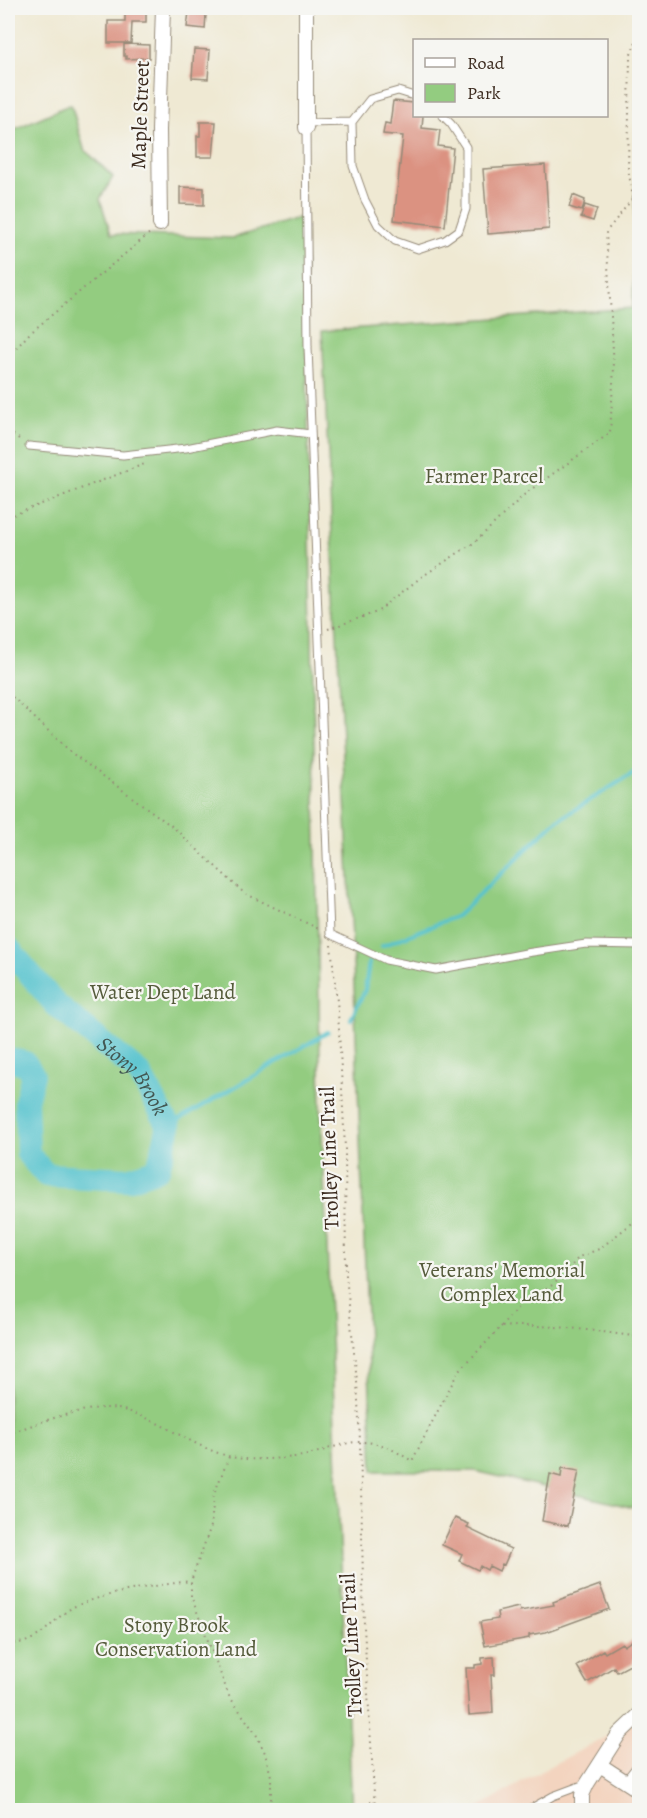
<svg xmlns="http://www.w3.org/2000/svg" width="647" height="1818" font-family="Alegreya,serif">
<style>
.built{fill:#f3d4bf}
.green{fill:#93cc80;stroke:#677b4f;stroke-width:1.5}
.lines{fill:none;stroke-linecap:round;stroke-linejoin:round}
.stream{stroke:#56c3ce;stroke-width:4}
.river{stroke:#56c3ce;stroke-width:24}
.building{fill:#db9281}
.service-casing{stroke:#958a78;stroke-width:9}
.minor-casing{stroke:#958a78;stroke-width:16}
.path{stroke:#958a78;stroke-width:2;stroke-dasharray:1.5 4.5;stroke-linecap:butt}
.service{stroke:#fff;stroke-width:7}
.minor{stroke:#fff;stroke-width:14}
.labels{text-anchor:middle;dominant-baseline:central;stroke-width:4.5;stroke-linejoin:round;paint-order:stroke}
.street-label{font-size:21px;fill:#3b2a1e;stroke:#f6f6f2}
.park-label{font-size:21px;fill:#555b3b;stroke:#f6f6f2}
.water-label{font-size:22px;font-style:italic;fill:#435853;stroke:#f6f6f2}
</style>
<rect width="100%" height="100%" fill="#f6f6f2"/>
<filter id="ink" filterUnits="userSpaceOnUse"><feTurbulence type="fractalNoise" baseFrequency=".0167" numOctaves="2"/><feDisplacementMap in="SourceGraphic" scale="12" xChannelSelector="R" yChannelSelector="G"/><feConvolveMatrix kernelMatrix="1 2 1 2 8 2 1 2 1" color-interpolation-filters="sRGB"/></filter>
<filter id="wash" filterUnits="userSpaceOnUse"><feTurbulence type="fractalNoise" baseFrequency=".008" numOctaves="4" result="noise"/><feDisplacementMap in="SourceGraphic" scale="24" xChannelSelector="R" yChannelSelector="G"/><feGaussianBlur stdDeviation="1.35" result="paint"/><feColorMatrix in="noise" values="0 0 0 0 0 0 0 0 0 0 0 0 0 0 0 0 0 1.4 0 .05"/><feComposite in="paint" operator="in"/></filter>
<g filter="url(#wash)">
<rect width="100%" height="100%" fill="#efe9d3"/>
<path class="built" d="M639,1720V1810H474L552,1765Z"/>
<path class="green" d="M638,68L639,69V1509L475,1471H373L353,960L322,331L633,308Z
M71,104L84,149L113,177L100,199L111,234L233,238L304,216L321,1111L352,1810H8V1049L15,1050L8,1046V132Z"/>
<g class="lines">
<path class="stream" d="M382,946L457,916L555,822L640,769
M351,1019L365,990L369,962
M169,1126L328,1032"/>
<path class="river" id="s1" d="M8,948L56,1005L139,1073L169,1126L158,1169L128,1179L46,1175L28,1154L26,1101L33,1075L25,1063L8,1059"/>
</g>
<g id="blocks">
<path class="building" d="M125,8H146V22H132L131,43H108V21H125Z
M189,12L206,14L205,29L187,27Z
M124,44L149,45V58L126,59V56H124Z
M194,49L210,50L208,79L192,78Z
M393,101L414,103V116H423L422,128L440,130L438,146L453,148L445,226L394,220L403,136L383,134L385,123L390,124Z
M200,122H216L213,157H197V136H200Z
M545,165L549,229L488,234L483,169Z
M180,187L204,188V205L180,204Z
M573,195L585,200L582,211L569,207Z
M585,205L597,209L593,221L581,217Z
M562,1468L579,1471L568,1526L542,1521L550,1474L561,1477Z
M455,1518L469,1524L467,1528L511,1549L504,1565L502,1564L499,1571L489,1566L487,1570L480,1566L478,1570L459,1561L462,1554L442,1545Z
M600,1585L609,1609L546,1632L529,1635V1638L485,1646L480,1622L498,1619L497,1612L519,1607L520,1611L554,1605L553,1602Z
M639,1636V1656L633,1660L634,1663L617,1672L614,1667L587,1683L577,1666L603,1650L605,1653L622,1643L624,1646Z
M494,1657L495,1675H491L493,1713L469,1715L466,1668H475V1665L482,1664V1658Z"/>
</g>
</g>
<g filter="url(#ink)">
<use href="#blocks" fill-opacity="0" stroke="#958a78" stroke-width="1.5"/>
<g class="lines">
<g class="service-casing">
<path id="service" d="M414,96L398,91L370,99L352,122L353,166L365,200L378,225L395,241L418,249L445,240L459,230L466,209V147L451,124L443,116
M306,123L352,122
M306,128L308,347L330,934L386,960L436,970L526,953L586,944L640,945
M29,446L123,455L186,448L277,430L311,434
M625,1781L640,1762
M528,1810L553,1796L585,1784"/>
</g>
<g class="minor-casing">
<path id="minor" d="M306,128V8
M160,224L159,130L163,8
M600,1765L640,1791
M582,1810V1795L587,1784L619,1734L640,1714"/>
</g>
<path class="path" d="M633,198L628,168L630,57L640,31
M8,357L29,334L150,233
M8,431L22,441
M8,517L147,463
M328,629L377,612L420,578L475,542L526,493L610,433L614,367L606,232L633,198H640
M8,693L73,754L173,827L244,893L319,929
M331,945L338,1011L345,1148L346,1276L357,1381L360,1441L364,1627L375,1810
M501,1327L523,1301L543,1292L560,1279L579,1257L599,1249L640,1217
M8,1434C34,1424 81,1407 109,1408C154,1410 196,1455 245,1459C260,1460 294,1458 308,1455C324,1451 346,1441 361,1442C381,1442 396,1451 412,1461L458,1372L501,1327C547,1323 594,1331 640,1337
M229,1457L214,1494L211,1526L191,1581V1596L229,1696L256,1734L265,1753L271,1776V1810
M8,1644C15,1643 24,1643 30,1640C49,1632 59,1612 78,1605C114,1591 152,1586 191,1581
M354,1810L373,1801
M619,1810L631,1809L640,1810"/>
<use href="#service" class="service"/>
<use href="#minor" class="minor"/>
</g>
</g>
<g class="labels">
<g class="street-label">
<text transform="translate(140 115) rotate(-88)">Maple Street</text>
<text transform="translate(329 1158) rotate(-92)">Trolley Line Trail</text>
<text transform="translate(351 1645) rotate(-93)">Trolley Line Trail</text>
</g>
<g class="park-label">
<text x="484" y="476">Farmer Parcel</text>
<text x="163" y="992">Water Dept Land</text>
<text x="502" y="1270">Veterans' Memorial<tspan x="502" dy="24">Complex Land</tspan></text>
<text x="176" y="1625">Stony Brook<tspan x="176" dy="24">Conservation Land</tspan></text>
</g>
<g class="water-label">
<text stroke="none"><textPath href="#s1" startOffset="180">Stony Brook</textPath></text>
</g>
</g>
<rect width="647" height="1818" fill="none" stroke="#f6f6f2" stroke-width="30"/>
<rect x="413" y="39" width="195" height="78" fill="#f6f6f2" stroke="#aba49d" stroke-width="1.5"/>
<rect x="425" y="58" width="30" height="9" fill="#ffffff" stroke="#aba49d" stroke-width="1.5"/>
<text x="467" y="69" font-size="18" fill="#3b2a1e">Road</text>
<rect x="425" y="84" width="30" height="18" fill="#93cc80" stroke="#aba49d" stroke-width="1.5"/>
<text x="467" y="99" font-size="18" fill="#3b2a1e">Park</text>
</svg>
